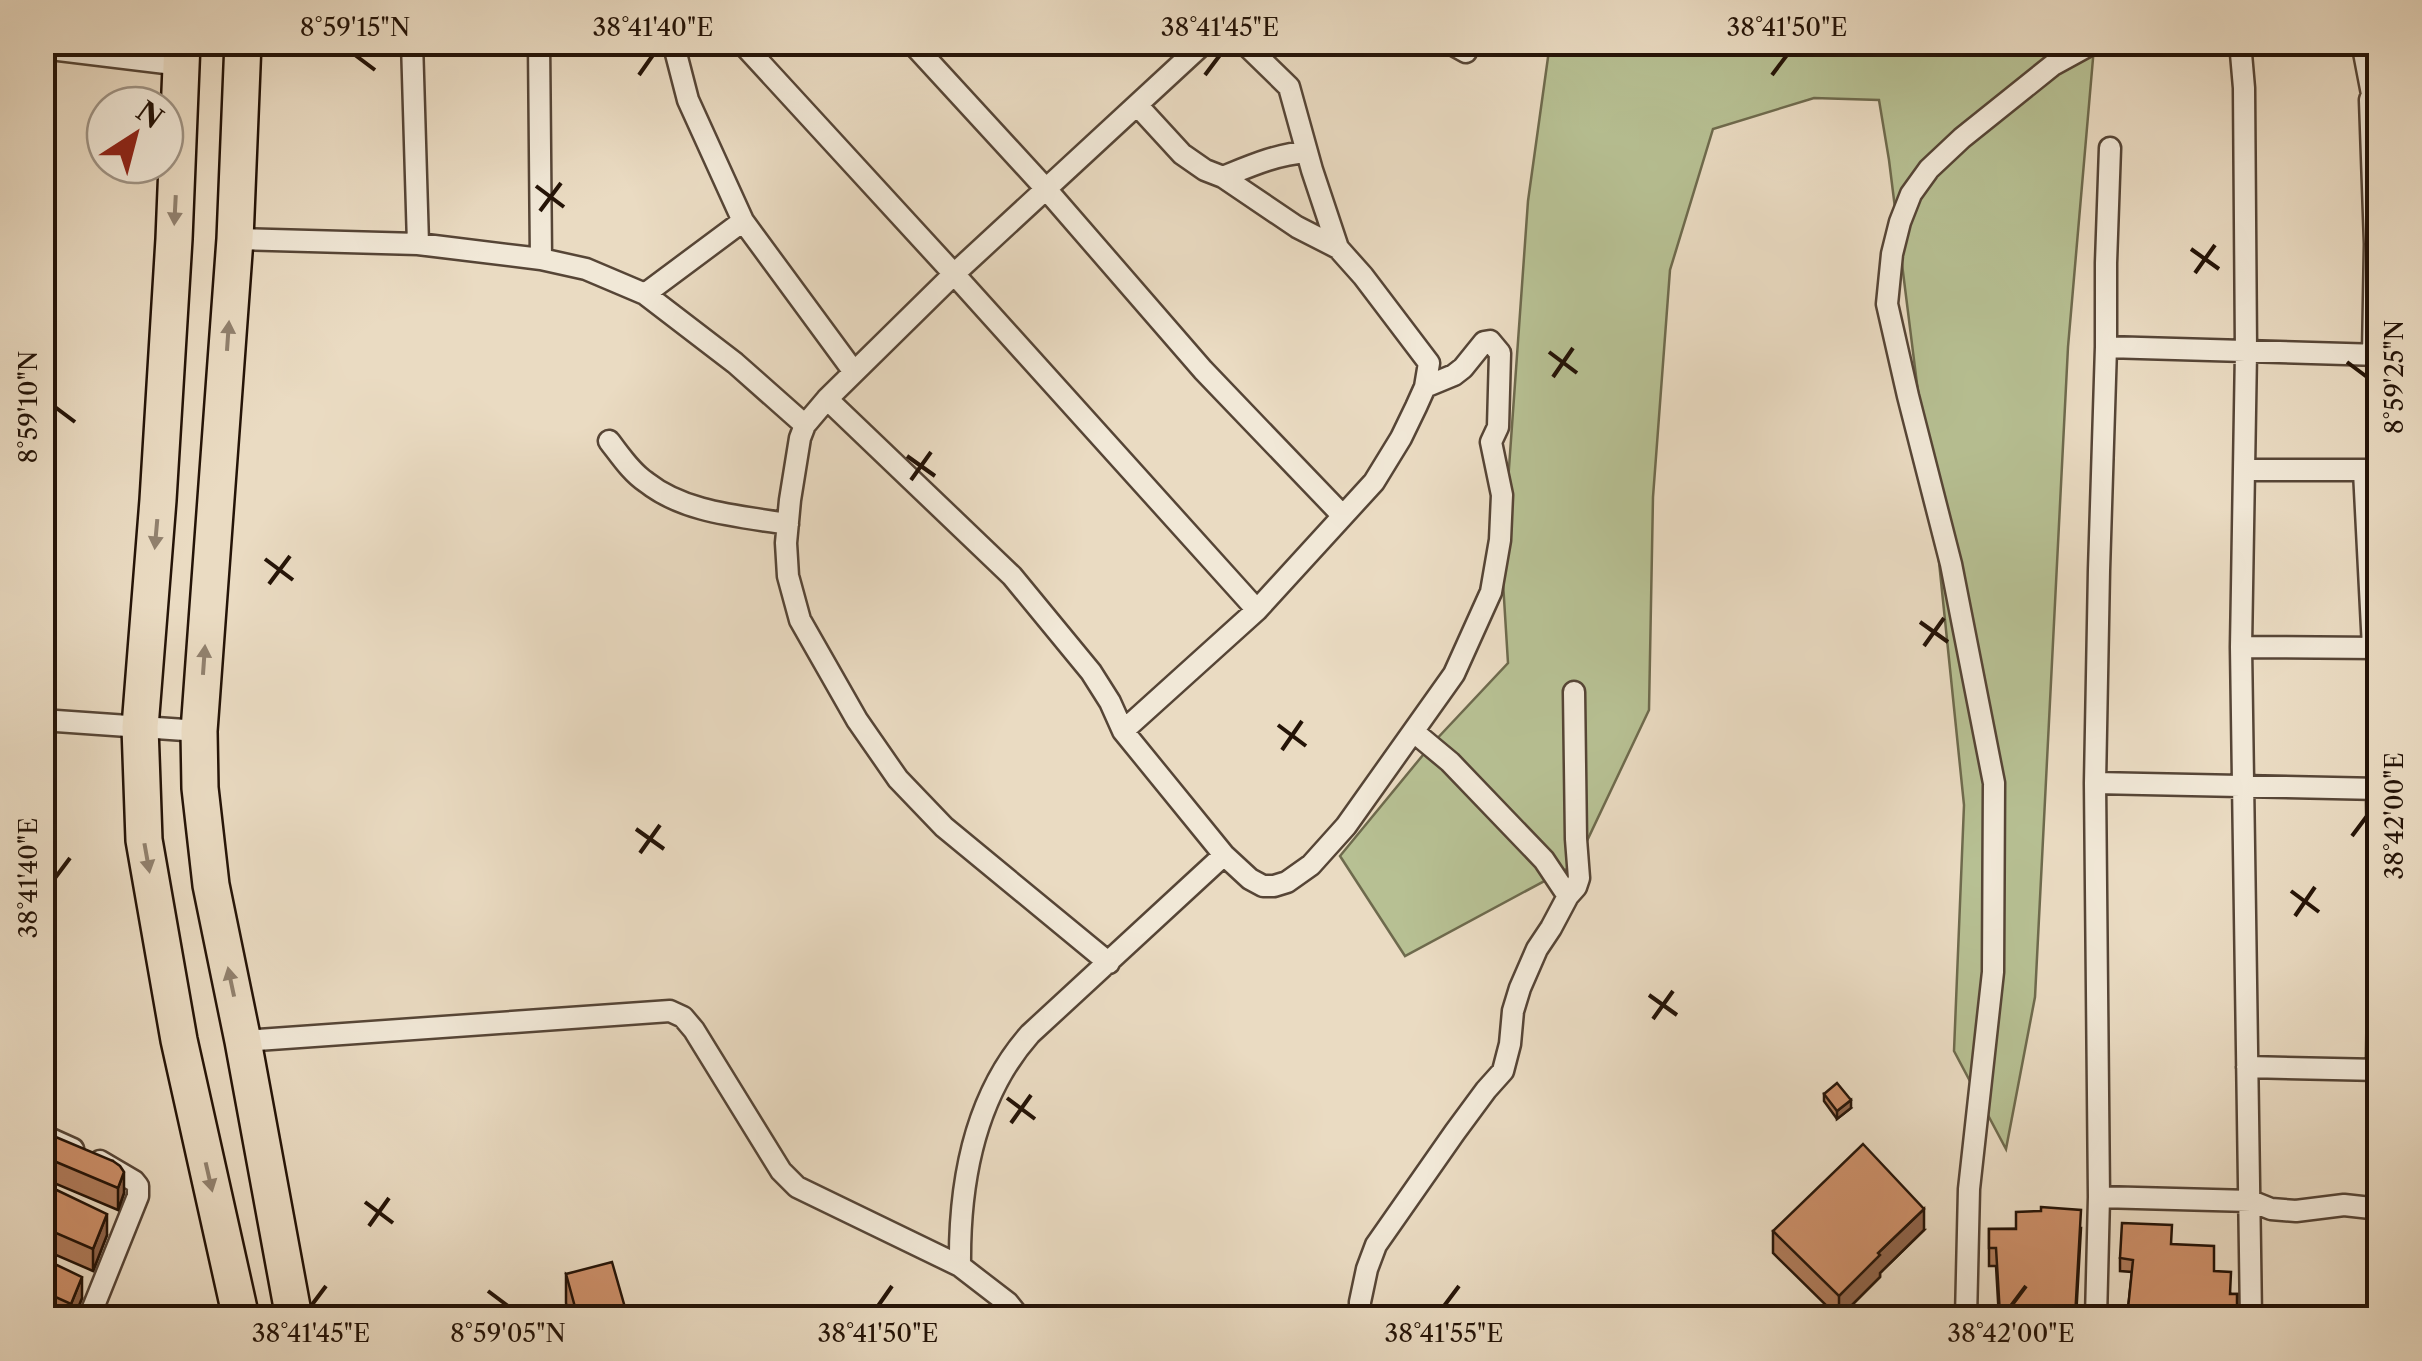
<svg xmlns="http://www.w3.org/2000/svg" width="2422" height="1361" font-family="'Libre Caslon Text',serif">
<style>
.green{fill:#b7c093;stroke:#6e6a4d;stroke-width:2.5}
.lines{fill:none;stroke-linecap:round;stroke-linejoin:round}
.minor-casing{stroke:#564536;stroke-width:25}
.trunk-casing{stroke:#241307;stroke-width:40}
.minor{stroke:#f1e8d7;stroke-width:20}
.trunk{stroke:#eadbc2;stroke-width:35}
.wall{fill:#af7b5a;stroke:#241307;stroke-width:2.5}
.shaded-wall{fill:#8f644a;stroke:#241307;stroke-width:2.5}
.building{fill:#cc8f69;stroke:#241307;stroke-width:2.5}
.oneway{fill:#91816e}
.ticks{fill:none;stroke:#241307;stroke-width:4}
.neatline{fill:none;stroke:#241307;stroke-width:4}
.ticks-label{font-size:25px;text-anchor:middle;fill:#241307}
</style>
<rect width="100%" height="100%" fill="#eadbc2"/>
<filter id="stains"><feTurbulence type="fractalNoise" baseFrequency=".002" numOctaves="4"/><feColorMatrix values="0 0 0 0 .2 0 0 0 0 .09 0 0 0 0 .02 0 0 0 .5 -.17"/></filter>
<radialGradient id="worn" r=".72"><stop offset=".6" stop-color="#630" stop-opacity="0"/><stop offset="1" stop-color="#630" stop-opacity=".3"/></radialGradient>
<path class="green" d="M1550,43H2104L2094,47L2068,347L2035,997L2006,1149L1954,1051L1964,805L1938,552L1889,160L1879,100L1814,98L1713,129L1670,270L1653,497L1649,710L1576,864L1405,956L1340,856L1432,744L1508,663L1502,566L1528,201Z"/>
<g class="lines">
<g class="minor-casing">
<path id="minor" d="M412,42L418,244
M539,42L541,259
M673,42L688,100L743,221L854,372
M741,42L954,274L1257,610
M911,42L1046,189L1203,370L1343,516
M1448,42L1466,52
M2240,42L2244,88L2246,351L2241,647L2251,1318
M2362,42L2372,94L2370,100L2375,244L2373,355
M42,48L182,65
M1137,105L1182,154L1205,170L1223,177L1297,227L1338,248
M1223,177C1250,166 1277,154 1307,152
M235,239L418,244L541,259L586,269L645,294L735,363L805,425
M645,294L743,221
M2106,347L2380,355
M827,399L1012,576L1091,672L1110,702L1123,731L1224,855L1250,879L1263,886H1274L1287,882L1311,865L1346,826L1454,674L1491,592L1500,540L1502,495L1491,442L1498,427L1500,353L1490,341L1484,342L1463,368L1454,375L1425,387
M609,441C620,455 631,472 646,482C685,513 740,516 788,524
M2244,470H2380
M2364,471L2373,648
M2241,647L2380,648
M42,720L199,731
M1123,731L1257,610L1374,482L1401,438L1416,407L1425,387L1429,363L1363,276L1338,248L1312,170L1289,87L1243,42
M1414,732L1450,762L1544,860L1568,896
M2095,783L2380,789
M2377,789L2379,925L2377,1070
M1109,963L944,827L898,779L857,720L800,620L788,576L786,543L790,500L800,438L805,425L827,399L954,274L1205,42
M243,1041L670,1011L683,1017L694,1030L781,1171L797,1187L960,1266L1008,1303L1020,1318
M2247,1067L2380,1070
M42,1135L73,1149
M2099,1197L2251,1201L2271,1209L2296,1211L2344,1205L2380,1209
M960,1266C959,1184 974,1097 1030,1034L1224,855
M89,1318L138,1196V1186L134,1181L100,1161
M1360,1318V1302L1367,1269L1376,1245L1455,1132L1486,1090L1503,1071L1510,1044L1513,1011L1520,988L1537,949L1551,928L1568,896L1576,887L1579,878L1576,839L1574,692
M1966,1318L1969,1189L1993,972L1994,783L1951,564L1908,396L1887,304L1892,254L1900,222L1911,194L1929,169L1962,138L2053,65L2095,42
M2096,1318L2099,1197L2095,783L2099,570L2106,347V263L2110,148"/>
</g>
<g class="trunk-casing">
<path id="trunk" d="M182,42L174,239L158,500L140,727L144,840L179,1040L241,1318
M243,42L235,239L199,731L200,788L211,885L243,1041L294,1318"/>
</g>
<use href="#minor" class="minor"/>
<use href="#trunk" class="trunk"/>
</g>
<path class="wall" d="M1824,1094L1851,1108L1837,1119L1824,1101Z
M42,1154L113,1161L124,1193L118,1210L42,1178Z
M42,1183L107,1235L93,1271L42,1249Z
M2081,1228L2076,1318H1999L1996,1266H1989V1229Z
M1924,1230L1880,1273V1277L1839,1318L1773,1253V1231Z
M2172,1244L2214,1271L2231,1294H2237V1318H2127L2132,1272L2120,1271V1258Z
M42,1258L82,1298L74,1318H55L42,1313Z
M566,1274L628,1318H570L566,1303Z"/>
<path class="shaded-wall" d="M1851,1100V1108L1837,1119V1111Z
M124,1172V1193L118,1210V1188Z
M1924,1209V1230L1880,1273V1277L1839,1318V1296L1878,1253Z
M107,1214V1235L93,1271V1249Z
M82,1277V1298L74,1318H71V1304Z"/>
<path class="building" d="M1837,1083L1851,1100L1837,1111L1824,1094Z
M51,1135L113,1161L120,1166L124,1172L118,1188L42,1156Z
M1863,1144L1924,1209L1878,1253L1880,1255L1839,1296L1773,1231Z
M42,1183L107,1214L93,1249L42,1227Z
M2041,1207L2081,1210L2075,1318H2047L2000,1315L1996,1248H1989V1229H2016V1212L2041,1211Z
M2122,1223L2172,1225L2171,1244L2214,1246V1271L2231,1272L2230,1294H2237V1310L2184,1311V1318H2127L2133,1260L2120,1258Z
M42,1258L82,1277L71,1304L42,1291Z
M612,1262L628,1318H578L566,1274Z"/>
<defs><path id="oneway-solid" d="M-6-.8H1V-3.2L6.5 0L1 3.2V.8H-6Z" transform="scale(2.5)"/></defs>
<g class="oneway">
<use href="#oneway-solid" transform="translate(175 210) rotate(93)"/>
<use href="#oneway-solid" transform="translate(228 336) rotate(-86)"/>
<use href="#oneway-solid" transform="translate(156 534) rotate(95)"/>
<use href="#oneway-solid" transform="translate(204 660) rotate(-86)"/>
<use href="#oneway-solid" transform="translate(147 858) rotate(80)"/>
<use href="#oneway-solid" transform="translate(231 982) rotate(-102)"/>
<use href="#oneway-solid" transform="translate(209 1177) rotate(77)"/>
</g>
<path class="ticks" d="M355,55L375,70M639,75L653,55M1205,75L1220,55M1772,75L1787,55M536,186L564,207M540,211L561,183M2191,249L2219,269M2195,273L2215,245M1549,352L1577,373M2347,362L2367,377M1553,377L1573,348M55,407L75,422M907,456L935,476M911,480L931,452M265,559L293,580M269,584L290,556M1920,622L1948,642M1924,646L1944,618M1278,725L1306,746M1282,750L1302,721M636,829L664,849M2352,836L2367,816M640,853L660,825M55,878L70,858M2291,891L2319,912M2295,916L2315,887M1649,995L1677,1015M1653,1019L1673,991M1007,1098L1035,1119M1011,1123L1031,1095M365,1202L393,1223M369,1226L389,1198M488,1291L508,1306M311,1306L326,1286M878,1306L892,1286M1444,1306L1459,1286M2011,1306L2026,1286"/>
<rect width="2422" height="1361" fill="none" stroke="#eadbc2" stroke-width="110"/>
<g transform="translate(135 135) rotate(36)"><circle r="48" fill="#f1e8d7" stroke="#9f9384" stroke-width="2.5"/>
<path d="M0-8L18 38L0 25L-18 38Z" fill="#8f2418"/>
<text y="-15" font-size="28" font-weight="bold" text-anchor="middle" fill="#241307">N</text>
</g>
<rect x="55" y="55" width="2312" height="1251" class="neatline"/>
<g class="ticks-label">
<text x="355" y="36">8°59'15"N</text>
<text x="653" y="36">38°41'40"E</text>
<text x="1220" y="36">38°41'45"E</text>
<text x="1787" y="36">38°41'50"E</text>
<text transform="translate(2394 377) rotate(-90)" y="9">8°59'25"N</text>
<text transform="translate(28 407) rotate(-90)" y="9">8°59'10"N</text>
<text transform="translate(2394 816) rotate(-90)" y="9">38°42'00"E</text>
<text transform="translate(28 878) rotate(-90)" y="9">38°41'40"E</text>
<text x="311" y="1342">38°41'45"E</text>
<text x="508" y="1342">8°59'05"N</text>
<text x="878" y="1342">38°41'50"E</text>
<text x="1444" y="1342">38°41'55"E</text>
<text x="2011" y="1342">38°42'00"E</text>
</g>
<rect width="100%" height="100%" filter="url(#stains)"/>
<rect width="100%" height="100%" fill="url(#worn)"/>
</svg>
